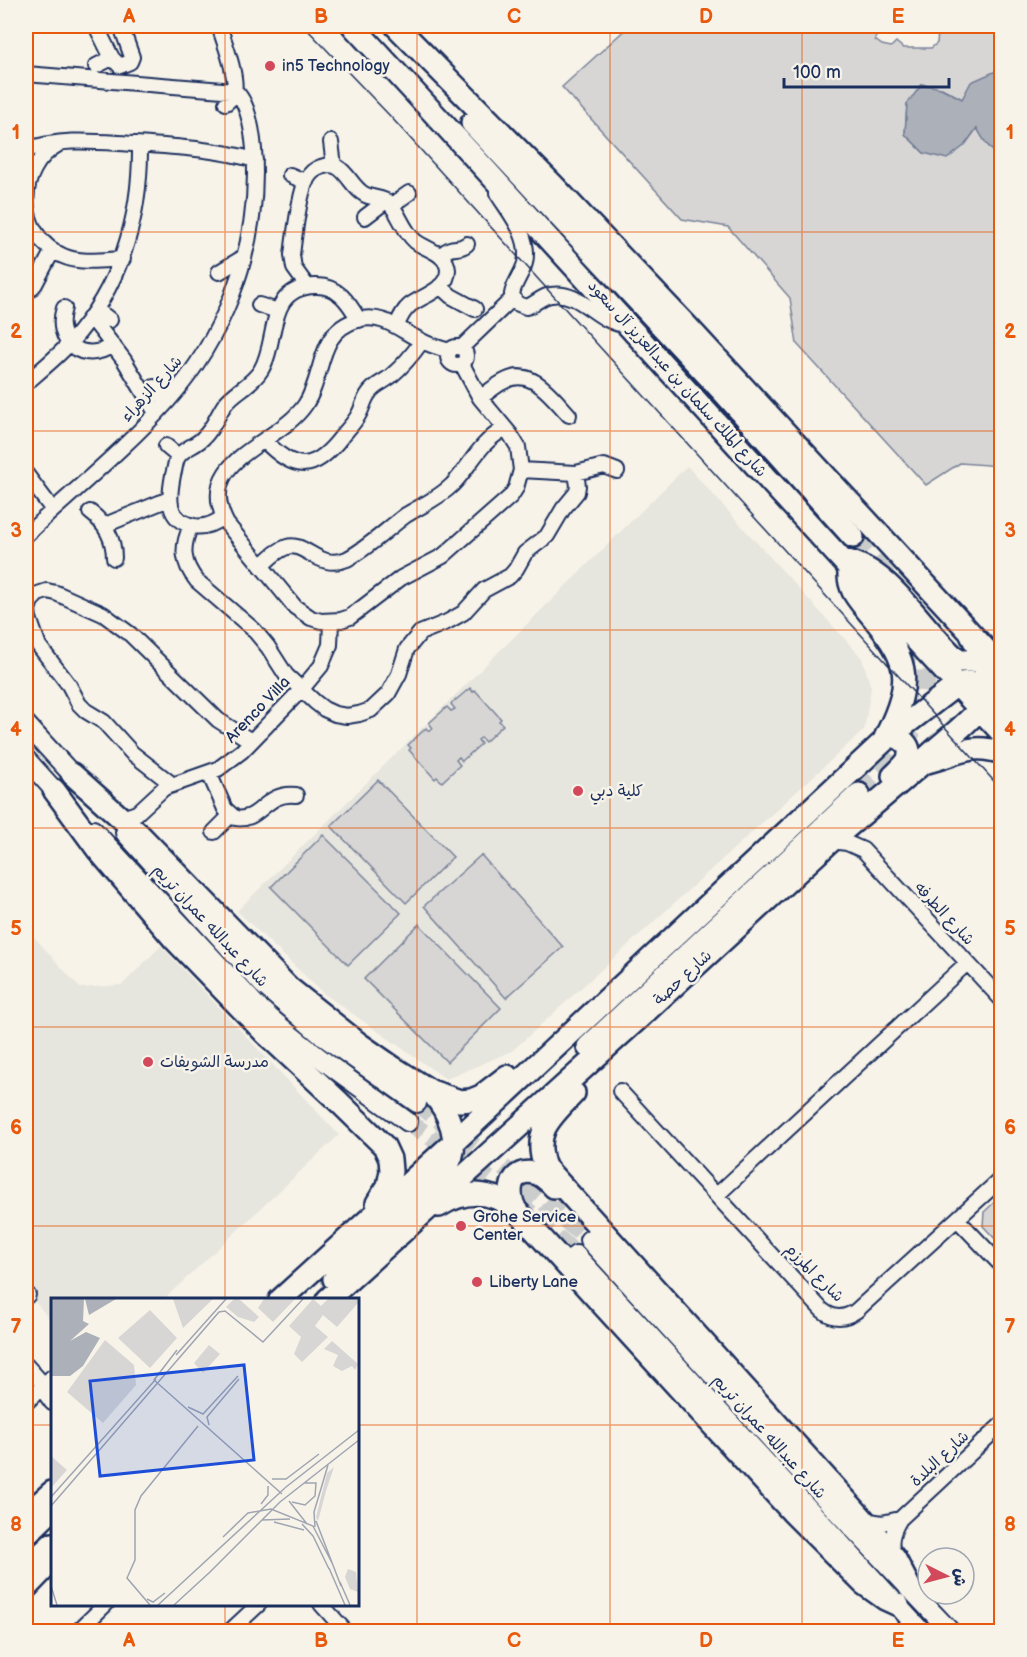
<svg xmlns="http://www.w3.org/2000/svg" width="1027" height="1657" font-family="'Balsamiq Sans','Playpen Sans Arabic',sans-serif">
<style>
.built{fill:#e6e5de}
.green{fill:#d7d6d4;stroke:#798299;stroke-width:1.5}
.water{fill:#acb0b9;stroke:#727c95;stroke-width:1.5}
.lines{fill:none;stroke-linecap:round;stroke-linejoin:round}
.secondary-tunnel{stroke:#cbcccc;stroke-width:18;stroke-dasharray:18 9;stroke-linecap:butt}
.primary-tunnel{stroke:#cbcccc;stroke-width:21;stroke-dasharray:21 10;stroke-linecap:butt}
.street-casing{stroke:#1b2f5e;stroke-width:18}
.secondary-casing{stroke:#1b2f5e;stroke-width:22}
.primary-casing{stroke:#1b2f5e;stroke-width:26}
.street{stroke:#f7f3e8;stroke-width:14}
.secondary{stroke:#f7f3e8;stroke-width:18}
.primary{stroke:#f7f3e8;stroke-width:21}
.tram{stroke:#1b2f5e;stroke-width:1.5}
.grid{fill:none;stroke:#e8590c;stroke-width:1.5;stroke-opacity:0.55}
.poi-dot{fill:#d1495b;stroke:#f7f3e8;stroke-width:2}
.labels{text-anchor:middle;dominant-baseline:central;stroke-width:5;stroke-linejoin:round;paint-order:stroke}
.poi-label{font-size:16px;fill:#1b2f5e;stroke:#f7f3e8;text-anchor:start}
.street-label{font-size:16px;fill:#1b2f5e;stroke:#f7f3e8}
.inset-road{fill:none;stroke:#9fa5b1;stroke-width:1.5}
.view{fill:#1d4ed8;fill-opacity:0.15;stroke:#1d4ed8;stroke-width:3}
.inset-edge{fill:none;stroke:#1b2f5e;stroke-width:3}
.neatline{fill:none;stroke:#e8590c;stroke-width:2}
.grid-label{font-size:20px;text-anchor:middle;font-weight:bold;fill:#e8590c}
</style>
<rect width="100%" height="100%" fill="#f7f3e8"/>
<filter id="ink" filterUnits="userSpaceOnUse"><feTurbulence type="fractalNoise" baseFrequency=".0167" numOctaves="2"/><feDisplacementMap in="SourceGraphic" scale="12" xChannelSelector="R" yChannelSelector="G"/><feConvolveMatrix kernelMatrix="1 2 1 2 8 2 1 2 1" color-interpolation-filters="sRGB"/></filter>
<g filter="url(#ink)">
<path class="built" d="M687,466L862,658L871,687L864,730L512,1051L446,1079L323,993L237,911Z
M26,928L80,988L122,985L161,946L339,1135L163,1300H52V1322L26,1291Z"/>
<path class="green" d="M629,26H877L874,28L877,30L875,40L882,45L891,47L896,42L903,48H931L937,43L938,32L933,27L903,26L897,29V26H1001V69L997,70L962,99L942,88L907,104L905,134L924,153L964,146L977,128C983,139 990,151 1001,157V466L960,463L926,485L797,344L790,298L728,227L682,219L562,87Z
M470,688L473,692L475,690L501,719L499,721L503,725L485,742L481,738L478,740L481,744L462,761L459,757L456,760L460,765L442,782L437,777L435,779L409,750L411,748L408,745L426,728L429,731L433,728L429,723L447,707L451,711L455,709L451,704Z
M378,780L453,857L406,903L331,826Z
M323,835L401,913L348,965L271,887Z
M481,855L563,947L506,998L424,906Z
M419,924L501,1008L447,1062L364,979Z
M1001,1196V1245L983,1226L984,1212Z"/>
<path class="water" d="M1001,69V157C990,151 983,139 977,128L964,146L947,159L924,153L905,134L907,104L922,84L941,88L962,99L971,82Z"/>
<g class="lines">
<path class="secondary-tunnel" d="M417,1103L505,1169L589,1240
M408,1122C470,1162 523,1204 576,1255"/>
<path class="primary-tunnel" d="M853,537L889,581
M859,794C907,746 938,709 919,637"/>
<g class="street-casing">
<path id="street" d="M96,26L112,58L120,66L130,62L132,57L121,26
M219,26C224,41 238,77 234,92C233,97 230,100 226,103
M96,66L112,58
M26,74L235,91C252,105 255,151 255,173C255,256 223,339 168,401C125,449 73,491 26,535
M331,142L334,166
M59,144C14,169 16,235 63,256C81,264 103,260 123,259
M26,150C63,137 97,142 136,144C176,147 215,149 255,160
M290,175L306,182
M497,193C510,214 531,237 525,263C522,274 514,283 512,294L516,303L526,307C535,305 541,296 551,295C582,290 597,324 627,325
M392,205L409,193
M365,217L386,201
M441,255C454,243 457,252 467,244
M219,272L244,257
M307,286L294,268L292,255C294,238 300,192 307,179C310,173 315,169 321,167C344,158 348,185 364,194C372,199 382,197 389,203C399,212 402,229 415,241C426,250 447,253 448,270C448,290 421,296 409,306C403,311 400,318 397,325
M440,286L451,296L475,309
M26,294L35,284L53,250
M259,305L278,311
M64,308C53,342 83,365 113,345
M96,309L110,320
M91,317L124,360L156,413
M448 356a9 9 0 1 1 18 0a9 9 0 1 1-18 0Z
M461,348L513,298
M450,351C439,348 429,345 420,340C398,329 383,313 357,320C316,332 325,376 305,405C277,446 192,459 227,524L295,607L311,618L321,621L341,620L350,617L401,578L443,556L511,496L516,488L521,470L518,447L510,434L480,398L462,364
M26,383C41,370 56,358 70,343C120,288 141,218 140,145
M154,387L167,402
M480,398C487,393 495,386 503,382C531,365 552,397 569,415
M264,440C295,473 315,472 342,436C348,429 355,422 359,414C363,407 364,399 369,393C374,385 384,382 391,376C403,366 413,354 422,341
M166,446L178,456
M521,470L576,473L604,466L617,471
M26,474L53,510
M90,512C106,524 114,539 114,558
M223,517C214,524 205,528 194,526C165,520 169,496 173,475C175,469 175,462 178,457C183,448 196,446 203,438C214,428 217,415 225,404C236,390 251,386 261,370C279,340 265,288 315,286C338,285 349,303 359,320
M105,525L169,499
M191,526C181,547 182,563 197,581L254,630L268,647L286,675L315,702L324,709L335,714L347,716L359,714L371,710L388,694L399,674L407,649L420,633L447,622L463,613L484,590L510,576L516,569L525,553L547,536L563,509L577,492L578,486L576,473
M261,566C269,559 277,550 287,547C305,541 319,571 347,559C368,548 387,529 406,515C422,505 439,498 452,485C473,463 476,446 505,428
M209,773L225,809L235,818C260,823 265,791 296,795
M173,785L132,753L104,722L86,711L79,704L69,685L39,646L29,618L28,610L31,601L38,594L47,591L56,593L103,614L130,634L218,720L251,741
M122,818L137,813L164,788L218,769L242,751L301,690L321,666L330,645L331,622
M214,832L230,816
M831,841L847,843L863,850L1002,1000
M620,1091L822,1310C833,1319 844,1319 856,1311L1002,1178
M717,1195L967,963
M957,1219L1002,1266
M26,1297L28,1295
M26,1365L44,1385V1392L52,1403
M26,1403L52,1377
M864,1520L882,1523L900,1519
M893,1555C889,1541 893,1530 900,1519L1002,1424
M321,1604L346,1632
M77,1632L106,1604
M229,1632L259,1604"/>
</g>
<g class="secondary-casing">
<path id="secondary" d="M26,724L80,783
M26,759L63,800
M93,830L255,1004C302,1048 356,1084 408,1122
M125,833L263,985L321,1035L417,1103
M589,1240L840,1515L951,1632
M576,1255L922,1632"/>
</g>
<g class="primary-casing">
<path id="primary" d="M353,26C571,260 783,499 1002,733
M396,26L553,185L687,326L1002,667
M472,123L725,394L853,537
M844,560C891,569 923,631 959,661H971L976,656L978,648
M849,571C848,587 855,596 865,608C908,659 916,675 885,738
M891,736C903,737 914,748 907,761C904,766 898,771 893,776
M927,762C956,755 970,742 1002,753
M72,774L140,835L289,988L358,1043L394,1068L431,1091L460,1101L471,1100L481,1096L507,1076
M54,790L98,850L174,939L265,1033L339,1102L384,1146L390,1159L391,1171L388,1186L377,1203
M588,1047L859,794
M574,1093C551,1117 532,1132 545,1167L864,1520L895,1559L910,1588
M439,1206C466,1189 492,1190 516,1210L792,1512L864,1584L885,1599L898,1605
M516,1210C507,1194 509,1168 534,1173C542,1174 548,1181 554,1187
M334,1279L346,1264C370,1241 395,1217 419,1194C428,1186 440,1178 446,1168C463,1143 449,1111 431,1092
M280,1300L453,1143L884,741L958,684C978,678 988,689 1002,702
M327,1300L639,1018L831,841L923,763L926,758C939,745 973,720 981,706C994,685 982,654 971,635
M26,1515L52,1492
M26,1535L52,1510
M28,1566L52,1544
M26,1588L52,1561"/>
</g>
<use href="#street" class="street"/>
<use href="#secondary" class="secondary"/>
<use href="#primary" class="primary"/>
<path class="tram" d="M304,26L390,116L1002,790"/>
</g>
</g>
<path class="grid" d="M225,26V1300M417,26V1632M610,26V1632M802,26V1632M26,232H1002M26,431H1002M26,630H1002M26,828H1002M26,1027H1002M26,1226H1002M26,1425H52M357,1425H1002M225,1604V1632"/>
<g class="poi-dot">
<circle cx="270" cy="66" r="6"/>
<circle cx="578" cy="791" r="6"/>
<circle cx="148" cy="1062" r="6"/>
<circle cx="461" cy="1226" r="6"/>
<circle cx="477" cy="1282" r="6"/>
</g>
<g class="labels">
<g class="poi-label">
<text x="282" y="66">in5 Technology</text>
<text x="590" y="791">كلية دبي</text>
<text x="160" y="1062">مدرسة الشويفات</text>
<text x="473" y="1217">Grohe Service<tspan x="473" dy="18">Center</tspan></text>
<text x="489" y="1282">Liberty Lane</text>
</g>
<g class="street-label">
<text transform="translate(677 379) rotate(48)">شارع الملك سلمان بن عبدالعزيز آل سعود</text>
<text transform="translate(152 389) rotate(-48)">شارع الزهراء</text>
<text transform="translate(258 710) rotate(-46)">Arenco Villa</text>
<text transform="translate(944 914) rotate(47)">شارع الطرفه</text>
<text transform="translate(210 926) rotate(47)">شارع عبدالله عمران تريم</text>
<text transform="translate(683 978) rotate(-43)">شارع حصة</text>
<text transform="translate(814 1273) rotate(45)">شارع المرزم</text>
<text transform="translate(769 1437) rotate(48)">شارع عبدالله عمران تريم</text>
<text transform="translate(940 1459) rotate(-43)">شارع البلدة</text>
</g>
</g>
<g transform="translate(51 1298)">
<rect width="308" height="308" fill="#f7f3e8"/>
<path d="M122,1H162L132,30ZM183,1H188L208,19L203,24L187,19L175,9ZM213,1H244L222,24L207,10ZM262,1L270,8L277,1H307V5L286,29L272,17L264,28L277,39L251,64L243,56L250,39L238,28ZM99,12L126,40L99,70L67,40ZM54,42L83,67L85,87L52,125L16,94ZM281,43L307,66L304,72L301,68L291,73L282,68L287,57L273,51ZM158,47L169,56L152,75L143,65ZM0,158L16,172L0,190ZM283,169L275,193L267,223L265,219L276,175ZM297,271L305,274L307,294L299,291L294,279Z" fill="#d7d6d4"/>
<path d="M0,1H33L32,23L38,26L19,43L35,34L49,40L32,68L19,78H0ZM34,1H65L38,17Z" fill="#acb0b9"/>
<path class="inset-road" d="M126,52L103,82L231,196M125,57L175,1M137,109L152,116L187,78M158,127L156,119L188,81M221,181H235L268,156M0,199L105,81M238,203L256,226M241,204L254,207L264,198L265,185H253M210,206L217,197V188M0,208L168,14L174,13L212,44L252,1M211,222L239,221M265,223L290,288M223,224L253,232M251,226L262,238L278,271M264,229L263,214L277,167M172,239L197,215L220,211L262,228L281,265M278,270L294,307M157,276L229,204L308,142M289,284L299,307M0,288L6,307M96,301L102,304L114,295M99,307L76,280L84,262V212L90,198L147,128M107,307L235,189L308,132M123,307L159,274"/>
<path class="view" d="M193,67L203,162L49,178L39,83Z"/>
<rect width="308" height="308" class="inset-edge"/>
</g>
<rect width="1027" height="1657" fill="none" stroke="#f7f3e8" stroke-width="66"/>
<g transform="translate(946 1576) rotate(96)"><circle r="28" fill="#f7f3e8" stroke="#9fa5b1" stroke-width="1.5"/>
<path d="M0-4.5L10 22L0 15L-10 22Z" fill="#d1495b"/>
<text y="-9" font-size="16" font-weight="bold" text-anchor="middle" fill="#1b2f5e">ش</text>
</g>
<path d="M784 78v9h165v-9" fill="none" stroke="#1b2f5e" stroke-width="3"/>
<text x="793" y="78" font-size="18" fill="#1b2f5e" stroke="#f7f3e8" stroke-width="4.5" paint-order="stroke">100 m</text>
<rect x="33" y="33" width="961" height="1591" class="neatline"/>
<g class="grid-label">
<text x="129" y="23">A</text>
<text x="321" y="23">B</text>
<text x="514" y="23">C</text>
<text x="706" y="23">D</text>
<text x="898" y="23">E</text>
<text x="16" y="139">1</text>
<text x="1010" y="139">1</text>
<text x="16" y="338">2</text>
<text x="1010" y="338">2</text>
<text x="16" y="537">3</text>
<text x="1010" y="537">3</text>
<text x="16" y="736">4</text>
<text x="1010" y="736">4</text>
<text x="16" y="935">5</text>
<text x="1010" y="935">5</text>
<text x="16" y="1134">6</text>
<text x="1010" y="1134">6</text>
<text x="16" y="1333">7</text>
<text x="1010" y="1333">7</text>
<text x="16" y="1531">8</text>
<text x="1010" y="1531">8</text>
<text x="129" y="1647">A</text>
<text x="321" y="1647">B</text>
<text x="514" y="1647">C</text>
<text x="706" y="1647">D</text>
<text x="898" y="1647">E</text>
</g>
</svg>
